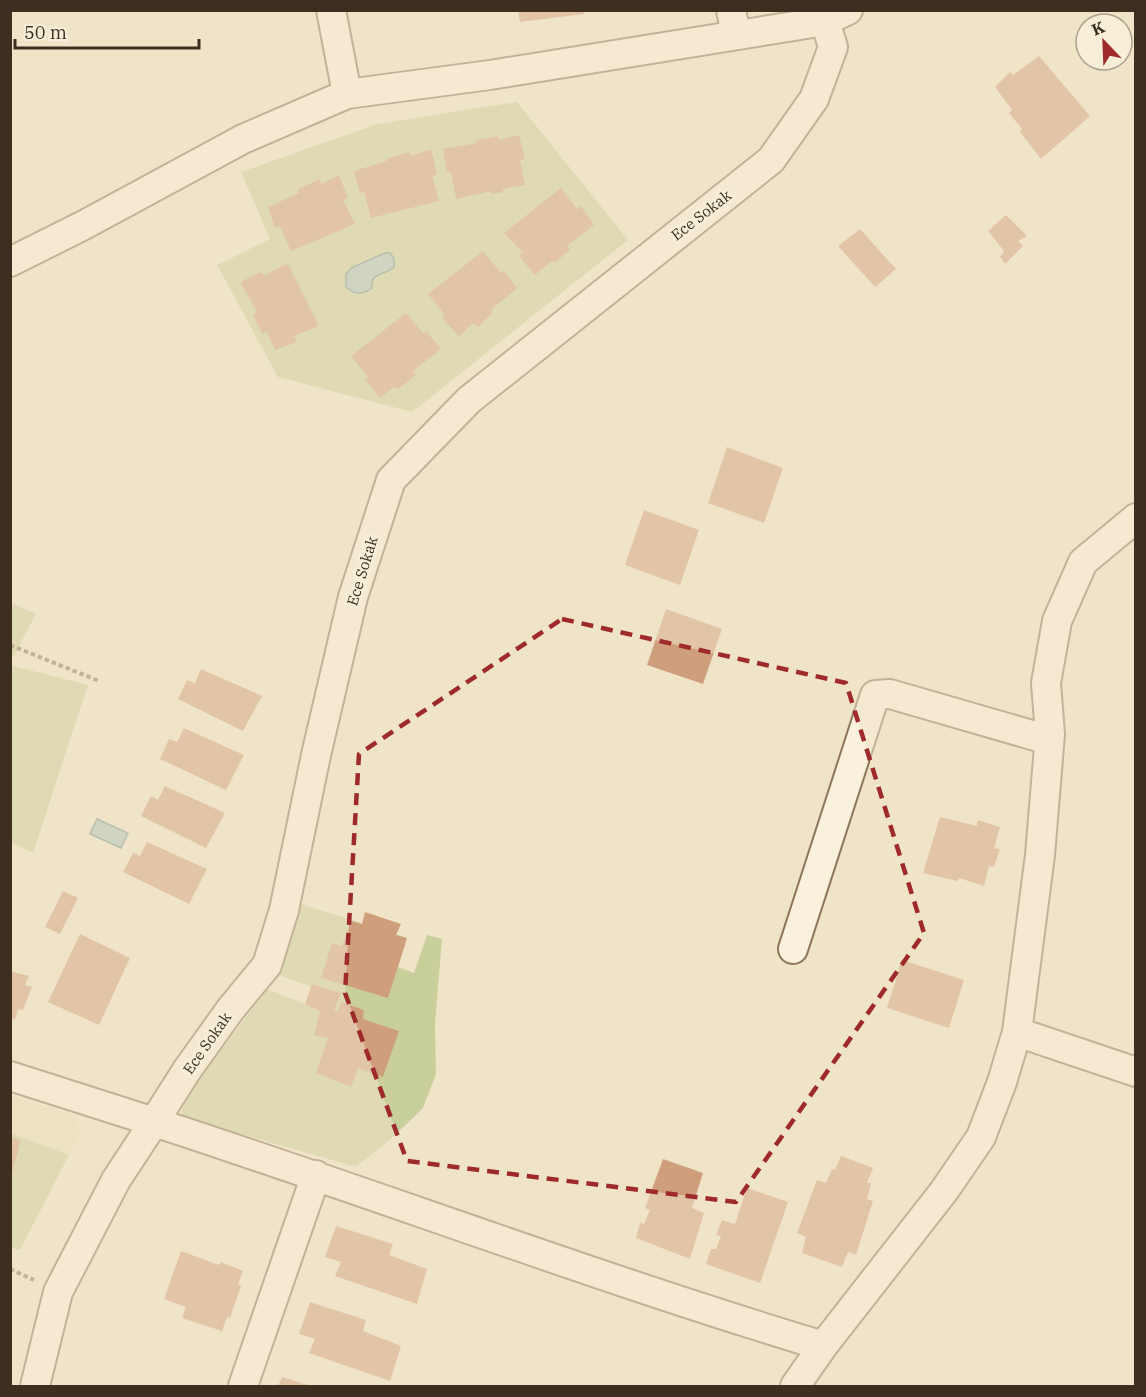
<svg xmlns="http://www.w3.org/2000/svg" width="1146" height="1397" font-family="'IBM Plex Serif',serif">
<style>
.farmland{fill:#e6deb5}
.green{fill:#c9cf9b}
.water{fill:#a9c4bc;stroke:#6f938a;stroke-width:1.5}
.building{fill:#cf9f7d}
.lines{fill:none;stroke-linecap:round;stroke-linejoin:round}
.minor-casing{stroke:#8d765c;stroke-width:32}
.path{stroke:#8d765c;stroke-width:4;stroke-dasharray:4.5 3;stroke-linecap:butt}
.minor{stroke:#faf1dc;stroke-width:28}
.marked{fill:none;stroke:#9e2a2b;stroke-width:4.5;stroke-dasharray:12 8;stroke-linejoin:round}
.labels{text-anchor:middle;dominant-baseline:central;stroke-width:6;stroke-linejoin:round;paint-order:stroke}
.street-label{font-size:15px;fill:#3d2e20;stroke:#f7eed8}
</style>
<rect width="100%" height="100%" fill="#f0e4c8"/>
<path class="farmland" d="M12,1097L72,1115L80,1129L69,1155L11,1133Z"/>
<path class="green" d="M517,102L628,240L412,412L278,377L217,265L270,239L241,172L377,124Z
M11,603L36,614L11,661Z
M10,665L88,685L33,853L11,842Z
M295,902L407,938L398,967L414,973L427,935L442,939L435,1024L436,1074L423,1108L392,1138L356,1167L182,1117L181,1102L268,989L305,1004L311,987L276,974Z
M10,1133L69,1155L20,1250L11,1248L10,1172L21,1141L11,1137Z"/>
<path class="water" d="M385,253H390L394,258V267C387,275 369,272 372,288C362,295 355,295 346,287V274L351,268Z
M97,819L128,833L121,848L90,834Z"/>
<path class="building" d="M518,10H584V14L520,22Z
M1039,56L1090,116L1041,159L1020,132L1022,129L1009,113L1012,110L995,87L1010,72L1013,75Z
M519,135L525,159L520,160L525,185L503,189V192L491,194V191L456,199L451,172H447L443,149L477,143L476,140L498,136L499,140Z
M431,149L437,174L432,176L439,201L371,218L364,192L360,193L354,171L387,161L386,159L410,152L411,156Z
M339,175L348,198L343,200L355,224L291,251L280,226L275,228L268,207L299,193L298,189L320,179L321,184Z
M561,188L577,209L581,206L594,225L567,246L570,250L554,263L552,261L535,275L519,256L523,253L504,233Z
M1006,215L1027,236L1018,241L1023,246L1005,264L1000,257L1004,251L988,231Z
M860,229L896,269L875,287L838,246Z
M483,251L501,273L504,271L517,288L491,310L493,312L478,327L473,323L459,336L442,318L445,315L428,294Z
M286,264L289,266L318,324L317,327L294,336L297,342L275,350L267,332L262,334L253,314L257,312L240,282L262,272L264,276Z
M406,313L424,334L426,331L441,349L413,371L416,375L398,389L395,386L380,398L365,380L368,377L351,356Z
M727,447L783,468L764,523L708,503Z
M644,510L699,530L680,585L625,565Z
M666,609L722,629L703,684L647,665Z
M201,669L262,696L243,731L178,699L187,680L195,683Z
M184,728L244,755L226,790L160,759L169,739L177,742Z
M165,786L225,813L206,848L141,816L151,796L158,800Z
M940,817L977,826L978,820L1000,827L994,848L1000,849L994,867L989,866L984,886L959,878L957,881L923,873Z
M147,842L207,869L189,904L123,872L133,853L140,856Z
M63,891L78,898L60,934L45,927Z
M365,912L401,924L396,935L407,938L388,998L321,978L332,943L342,946L351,921L362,924Z
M80,934L130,958L99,1025L48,1002Z
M902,960L964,980L949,1028L887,1008Z
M10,971L29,976L25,985L32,987L23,1010L18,1009L15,1020L10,1018Z
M312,984L341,993L334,1010L338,1011L341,1002L364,1010L363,1019L399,1031L383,1077L358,1068L351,1087L316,1073L328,1038L314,1035L320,1011L305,1004Z
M10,1137L21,1140L11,1177H10Z
M841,1156L873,1168L867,1183H871L867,1199L873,1201L856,1255L848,1252L842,1267L802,1253L806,1237L797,1233L817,1180L826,1183L832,1169L835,1170Z
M663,1159L703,1173L692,1208L704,1213L690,1259L636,1238L640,1223L644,1224L650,1210L645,1208Z
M747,1188L788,1202L760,1283L706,1264L711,1249H716L721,1236L716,1235L722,1220L735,1224Z
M336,1226L393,1244L389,1255L427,1269L417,1304L335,1276L341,1262L325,1257Z
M181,1251L219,1265L221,1262L243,1271L238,1284L241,1286L230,1318L227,1317L222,1331L182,1318L186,1307L164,1299Z
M310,1302L366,1320L363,1331L401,1346L390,1381L309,1353L315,1339L299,1334Z
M282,1377L311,1386H278Z"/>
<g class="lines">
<g class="minor-casing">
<path id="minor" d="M331,10L347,94
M731,10L736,35
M10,262L84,225L243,139L347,94L490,75L825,21L848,10
M793,949L875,695L890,694L1049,740
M1017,1032L1136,1072
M10,1076L154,1122L187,1070L230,1010L267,965L284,910L316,755L353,597L391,480L469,400L771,160L814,99L833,47L825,21
M35,1386L58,1292L116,1180L154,1122C378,1195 598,1278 823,1346
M243,1386L316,1175
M795,1386L823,1346L944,1191L981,1137L1002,1082L1017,1032L1040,855L1050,734L1046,683L1057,621L1083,562L1136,518"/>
</g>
<path class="path" d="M10,645L99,681
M10,1269L34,1280"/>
<use href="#minor" class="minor"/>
</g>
<path d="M0 0H1146V1397H0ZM562,619L846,683L924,933L736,1202L407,1161L345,993L359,754Z" fill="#f0e4c8" fill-opacity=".55" fill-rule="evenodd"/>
<path class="marked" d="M562,619L846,683L924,933L736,1202L407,1161L345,993L359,754Z"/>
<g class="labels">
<g class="street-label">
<text transform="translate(701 215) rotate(-38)">Ece Sokak</text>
<text transform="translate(362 571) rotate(-73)">Ece Sokak</text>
<text transform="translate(207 1043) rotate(-55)">Ece Sokak</text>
</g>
</g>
<rect width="1146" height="1397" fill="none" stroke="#3d2e20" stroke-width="24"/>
<g transform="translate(1104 42) rotate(337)"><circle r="28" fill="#f7eed8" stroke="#ada18e" stroke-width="1.5"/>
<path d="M0-4.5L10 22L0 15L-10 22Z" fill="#9e2a2b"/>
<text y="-9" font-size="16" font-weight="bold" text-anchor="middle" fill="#3d2e20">K</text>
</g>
<path d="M15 39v9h184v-9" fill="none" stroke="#3d2e20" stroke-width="3"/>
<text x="24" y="39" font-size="18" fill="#3d2e20" stroke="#f7eed8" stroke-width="4.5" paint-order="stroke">50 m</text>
</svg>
